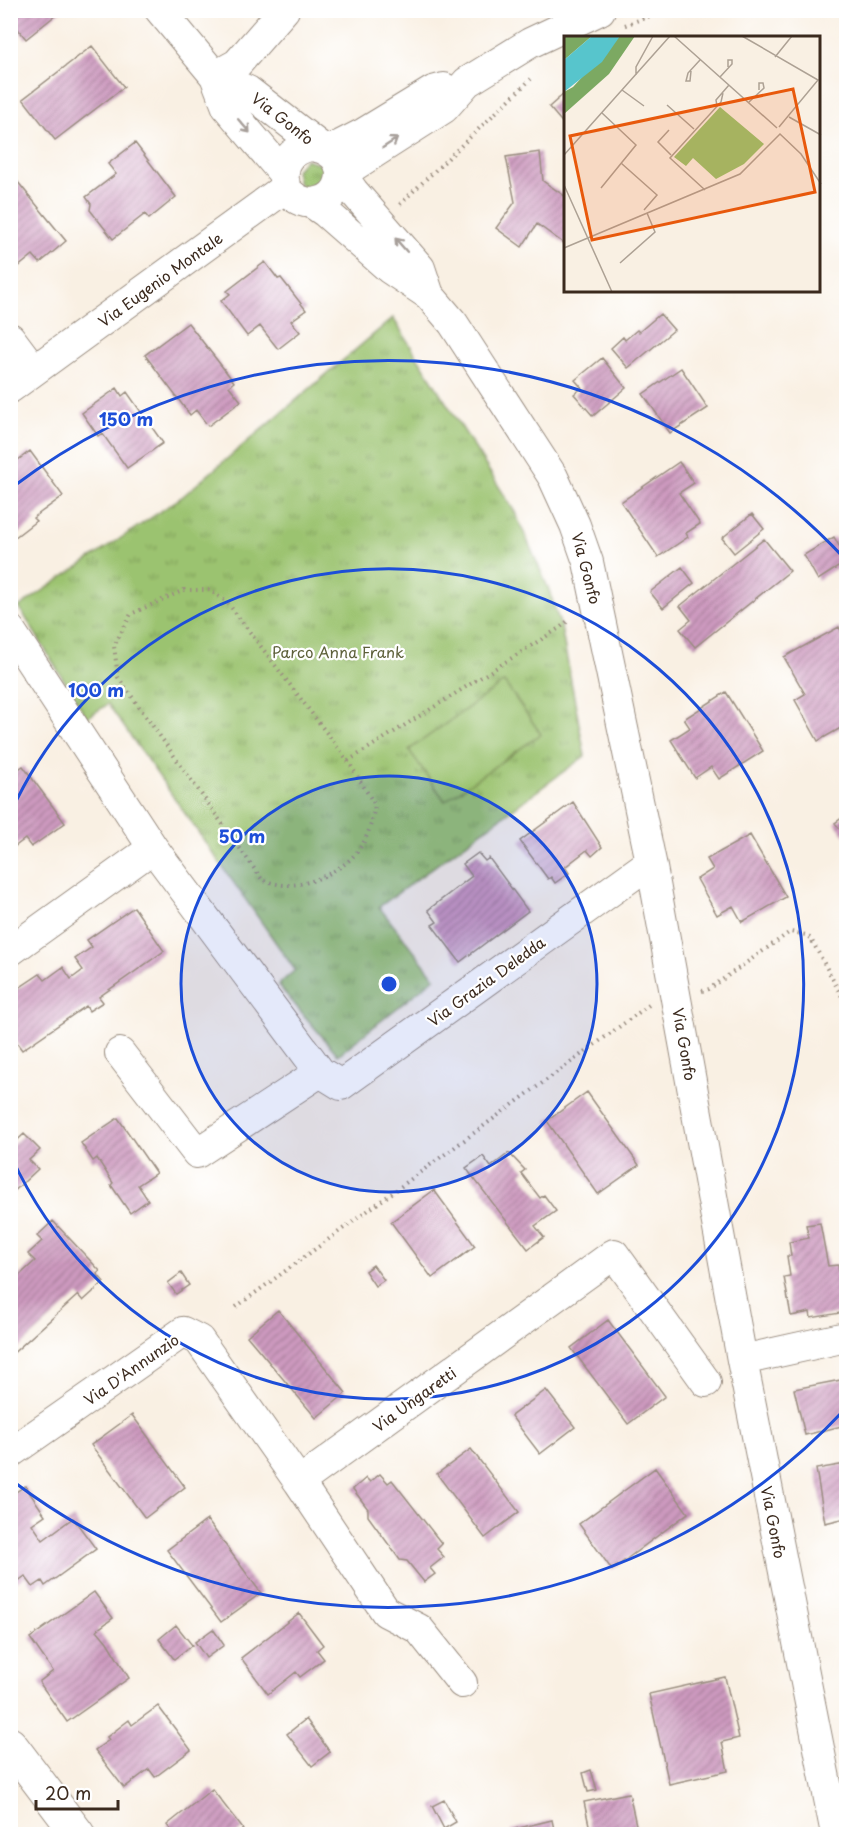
<svg xmlns="http://www.w3.org/2000/svg" width="857" height="1845" font-family="'Playpen Sans',sans-serif">
<style>
.grass{fill:url(#grass-tufts);stroke:#6b7646;stroke-width:1.5}
.pitch{fill:#9bc36f;stroke:#6b7646;stroke-width:1.5}
.building{fill:url(#building-hatch)}
.lines{fill:none;stroke-linecap:round;stroke-linejoin:round}
.minor-casing{stroke:#9a8d80;stroke-width:32}
.tertiary-casing{stroke:#9a8d80;stroke-width:35}
.path{stroke:#9a8d80;stroke-width:4;stroke-dasharray:1.5 4.5;stroke-linecap:butt}
.minor{stroke:#fff;stroke-width:30}
.tertiary{stroke:#fff;stroke-width:33}
.oneway{stroke:#a79f9a}
.ring{fill:none;stroke:#1d4ed8;stroke-width:3}
.labels{text-anchor:middle;dominant-baseline:central;stroke-width:4.5;stroke-linejoin:round;paint-order:stroke}
.street-label{font-size:15px;fill:#3b2a1e;stroke:#fff}
.park-label{font-size:15px;fill:#5d603a;stroke:#fff}
.inset-road{fill:none;stroke:#ada194;stroke-width:1.5}
.view{fill:#e8590c;fill-opacity:0.15;stroke:#e8590c;stroke-width:3}
.inset-edge{fill:none;stroke:#3b2a1e;stroke-width:3}
.centre{fill:#1d4ed8;stroke:#fff;stroke-width:3}
.ring-label{font-size:18px;text-anchor:middle;font-weight:bold;fill:#1d4ed8;stroke:#fff;stroke-width:4.5;stroke-linejoin:round;paint-order:stroke}
</style>
<defs>
<pattern id="grass-tufts" width="24" height="20" patternUnits="userSpaceOnUse" patternTransform="scale(1.5)"><rect width="24" height="20" fill="#9bc36f"/><path d="M3 7l-1-3M5 7V3M7 7l1-3M15 17l-1-3M17 17v-4M19 17l1-3" fill="none" stroke="#809f5b"/></pattern>
<pattern id="building-hatch" width="6" height="6" patternUnits="userSpaceOnUse" patternTransform="scale(1.5)"><rect width="6" height="6" fill="#cd9abf"/><path d="M-1 1l2-2M0 6l6-6M5 7l2-2" fill="none" stroke="#a87e9b"/></pattern>
</defs>
<rect width="100%" height="100%" fill="#fff"/>
<filter id="ink" filterUnits="userSpaceOnUse"><feTurbulence type="fractalNoise" baseFrequency=".0167" numOctaves="2"/><feDisplacementMap in="SourceGraphic" scale="12" xChannelSelector="R" yChannelSelector="G"/><feConvolveMatrix kernelMatrix="1 2 1 2 8 2 1 2 1" color-interpolation-filters="sRGB"/></filter>
<filter id="wash" filterUnits="userSpaceOnUse"><feTurbulence type="fractalNoise" baseFrequency=".008" numOctaves="4" result="noise"/><feDisplacementMap in="SourceGraphic" scale="24" xChannelSelector="R" yChannelSelector="G"/><feGaussianBlur stdDeviation="1.35" result="paint"/><feColorMatrix in="noise" values="0 0 0 0 0 0 0 0 0 0 0 0 0 0 0 0 0 1.4 0 .05"/><feComposite in="paint" operator="in"/></filter>
<g filter="url(#wash)">
<rect width="100%" height="100%" fill="#f9f0e3"/>
<path class="grass" d="M306,159L325,166C327,178 325,184 313,190L299,185L296,170Z
M393,318L515,512L549,590L561,627L585,756L379,907L435,978L338,1055L278,985L295,970L108,704L87,718L19,607L183,496Z"/>
<path class="pitch" d="M504,682L541,734L445,801L409,750Z"/>
<g id="blocks">
<path class="building" d="M10,10H62L26,39L10,19Z
M92,46L124,87L55,140L23,99Z
M566,92V127L549,107Z
M135,143L176,197L149,219L145,214L113,239L90,210L91,204L86,197L116,174L108,164Z
M540,152L543,181L566,197V245L537,224L522,247L496,228L515,202L506,157Z
M17,181L66,241L40,263L33,255L13,271L10,269V186Z
M265,262L278,279L281,278L306,310L291,321L300,332L278,349L260,326L247,336L221,301L230,294L227,291Z
M660,314L674,330L628,368L611,348L623,337L625,340L637,330L639,332Z
M188,323L234,382L229,386L241,401L208,426L196,410L190,415L145,355Z
M602,358L626,388L593,416L574,394L582,388L575,380Z
M681,368L708,408L670,433L643,394Z
M117,388L122,396L127,392L163,443L127,468L102,433L98,436L82,413Z
M30,451L63,496L33,518L36,521L10,541V466Z
M679,462L694,483L679,493L700,524L686,533L688,537L658,557L621,502Z
M752,514L764,529L734,553L722,538Z
M834,537L846,558V562L818,580L804,555Z
M764,539L790,571L695,647L680,629L691,620L680,606Z
M682,567L694,583L663,608L650,592Z
M839,627L846,640V725L818,741L795,700L805,694L784,657Z
M726,692L763,751L719,779L711,767L695,778L671,740L690,728L684,719Z
M23,766L65,823L31,847L25,839L10,850V775Z
M573,802L602,847L592,856L587,850L565,867L569,873L555,883L551,877L548,879L520,841Z
M846,815V837L835,823Z
M750,835L786,897L742,922L733,906L717,915L697,879L713,869L707,859Z
M478,853L485,861L489,858L528,911L460,962L432,925L437,922L428,910L472,876L463,864Z
M134,907L164,951L99,997L103,1002L89,1011L86,1006L22,1050L10,1034V994L40,974L45,980L63,967L71,979L83,970L75,959L92,947L87,940Z
M587,1092L639,1165L598,1194L547,1121Z
M118,1118L156,1173L138,1185L148,1200L130,1213L111,1185L113,1183L97,1158L93,1161L81,1143Z
M24,1134L40,1150L29,1160L38,1169L10,1195V1147Z
M509,1153L525,1170L521,1173L540,1198L544,1195L556,1211L535,1226L544,1237L528,1249L466,1168L483,1156L491,1167Z
M434,1190L475,1246L432,1278L391,1222Z
M53,1221L100,1271L97,1274L104,1282L83,1301L78,1295L10,1356V1284L35,1261L28,1254L42,1241L37,1236Z
M820,1223L828,1266L838,1265L846,1312L811,1318L810,1312L791,1316L784,1277L790,1276L787,1256H791L789,1242L809,1238L806,1225Z
M373,1265L384,1280L375,1286L365,1271Z
M181,1273L189,1285L176,1294L168,1283Z
M278,1310L346,1393L316,1418L247,1336Z
M608,1320L665,1396L628,1424L571,1348Z
M846,1379V1425L805,1435L794,1389Z
M546,1390L575,1427L540,1454L511,1416Z
M132,1415L185,1487L145,1518L91,1445Z
M471,1449L519,1512L485,1538L437,1474Z
M846,1464V1518L825,1523L816,1469Z
M655,1468L688,1513L612,1570L579,1524Z
M380,1474L388,1483L392,1480L442,1544L437,1549L444,1557L430,1568L435,1574L424,1582L407,1561L400,1560L368,1516V1509L353,1489L366,1478L370,1482Z
M25,1486L45,1515L32,1524L43,1540L73,1518L96,1549L45,1586L42,1581L33,1587L25,1576L17,1582L10,1572V1496Z
M207,1520L261,1593L221,1622L167,1550Z
M94,1592L113,1618L97,1630L107,1642L129,1678L67,1722L39,1682L53,1671L30,1638Z
M299,1613L323,1645L317,1650L324,1659L300,1677L296,1672L268,1694L241,1658Z
M176,1625L192,1645L174,1659L159,1639Z
M213,1629L224,1645L206,1658L195,1642Z
M725,1677L739,1738L722,1742L728,1771L669,1784L649,1694Z
M158,1706L191,1750L155,1777L149,1769L124,1788L95,1750L109,1740L107,1737L129,1720L132,1725Z
M306,1719L330,1752L312,1766L287,1734Z
M591,1770L597,1790L588,1792L583,1773Z
M212,1789L243,1829L236,1834H174L167,1825Z
M629,1793L638,1834H591L584,1802Z
M444,1800L456,1822L444,1829L432,1806Z
M552,1820L555,1834H512L511,1830Z"/>
</g>
</g>
<g filter="url(#ink)">
<use href="#blocks" fill-opacity="0" stroke="#9a8d80" stroke-width="1.5"/>
<g class="lines">
<g class="minor-casing">
<path id="minor" d="M160,10L215,76L227,107L283,173
M215,76L248,91L319,146
M215,76L237,64L284,10
M309,146C328,147 345,159 340,181C335,202 308,210 292,195C290,193 287,191 285,189C284,186 285,182 284,179C282,161 292,151 309,146Z
M329,151L364,133L433,91L444,88
M312,203L325,212L390,269L429,295L453,323L553,477L575,525L588,562L651,862L742,1360L836,1834
M429,295L420,268L353,191L341,174L444,108L467,82L530,43L600,10
M10,338L34,370
M10,388L285,188
M10,630L153,848L320,1072L341,1085L651,862
M10,951L153,848
M120,1053L197,1153L320,1072
M742,1360L846,1337
M10,1453L183,1332L199,1340L299,1482L386,1612L419,1629L462,1683
M299,1482L614,1254L706,1382"/>
</g>
<g class="tertiary-casing">
<path id="tertiary" d="M10,1744L78,1834"/>
</g>
<path class="path" d="M625,25L667,10
M400,204L531,79
M184,590H209L227,602L348,761L375,805C369,842 357,861 322,877C311,882 299,885 286,885C278,885 270,882 263,881L118,677L114,646L131,614Z
M348,761L561,627L570,619
M702,991L709,989L790,932L806,935L811,939L846,1004
M236,1307L649,1005"/>
<use href="#minor" class="minor"/>
<use href="#tertiary" class="tertiary"/>
</g>
<defs><path id="oneway-shaft" d="M-6 0H5M1.5-3L5.5 0L1.5 3" fill="none" stroke-width="1.6" stroke-linecap="round" stroke-linejoin="round" transform="scale(1.5)"/></defs>
<g class="oneway">
<use href="#oneway-shaft" transform="translate(244 126) rotate(49)"/>
<use href="#oneway-shaft" transform="translate(390 143) rotate(-33)"/>
<use href="#oneway-shaft" transform="translate(401 245) rotate(-131)"/>
</g>
</g>
<circle cx="389" cy="984" r="208" fill="#1d4ed8" fill-opacity=".12"/>
<g class="ring">
<circle cx="389" cy="984" r="208"/>
<path d="M11 812A415 415 0 1 1 11 1156"/>
<path d="M845 1409A623 623 0 0 1 14 1482M14 486A623 623 0 0 1 845 559"/>
</g>
<g class="labels">
<g class="street-label">
<text transform="translate(283 118) rotate(38)">Via Gonfo</text>
<text transform="translate(160 279) rotate(-36)">Via Eugenio Montale</text>
<text transform="translate(587 568) rotate(75)">Via Gonfo</text>
<text transform="translate(486 981) rotate(-36)">Via Grazia Deledda</text>
<text transform="translate(685 1044) rotate(80)">Via Gonfo</text>
<text transform="translate(131 1369) rotate(-35)">Via D'Annunzio</text>
<text transform="translate(414 1399) rotate(-36)">Via Ungaretti</text>
<text transform="translate(774 1522) rotate(79)">Via Gonfo</text>
</g>
<g class="park-label">
<text x="338" y="651">Parco Anna Frank</text>
</g>
</g>
<g transform="translate(564 36)">
<rect width="256" height="256" fill="#f9f0e3"/>
<path d="M156,71L200,108L180,128L152,143L129,122L122,130L110,121Z" fill="#9bc36f"/>
<path d="M0,0H28L0,24ZM56,0H71L45,38L0,78V56L9,51Z" fill="#7ca962"/>
<path d="M28,0H56L38,26L0,56V24Z" fill="#57c5cc"/>
<path class="inset-road" d="M110,0L213,92M178,0L254,44L215,91M211,21L228,0M127,35L126,45H122L124,37L136,24M72,39V31L89,0M156,41L168,28V24H164V31M58,54L80,70M185,66L200,52L199,47H195V54M103,69L130,93M153,70L152,64L165,49M225,81L257,99M105,94L94,106L107,119M0,119L106,0M57,127L93,159L80,174M0,149L48,256M37,152L72,109L38,77M141,154L106,122L157,66L159,57M0,212L176,138L216,98L237,118L257,148M56,227L91,196L83,177"/>
<path class="view" d="M229,53L251,156L28,204L6,100Z"/>
<rect width="256" height="256" class="inset-edge"/>
</g>
<circle cx="389" cy="984" r="9" class="centre"/>
<g class="ring-label">
<text x="126" y="426">150 m</text>
<text x="96" y="697">100 m</text>
<text x="242" y="843">50 m</text>
</g>
<rect width="857" height="1845" fill="none" stroke="#fff" stroke-width="36"/>
<path d="M36 1800v9h82v-9" fill="none" stroke="#3b2a1e" stroke-width="3"/>
<text x="45" y="1800" font-size="18" fill="#3b2a1e" stroke="#ffffff" stroke-width="4.5" paint-order="stroke">20 m</text>
</svg>
